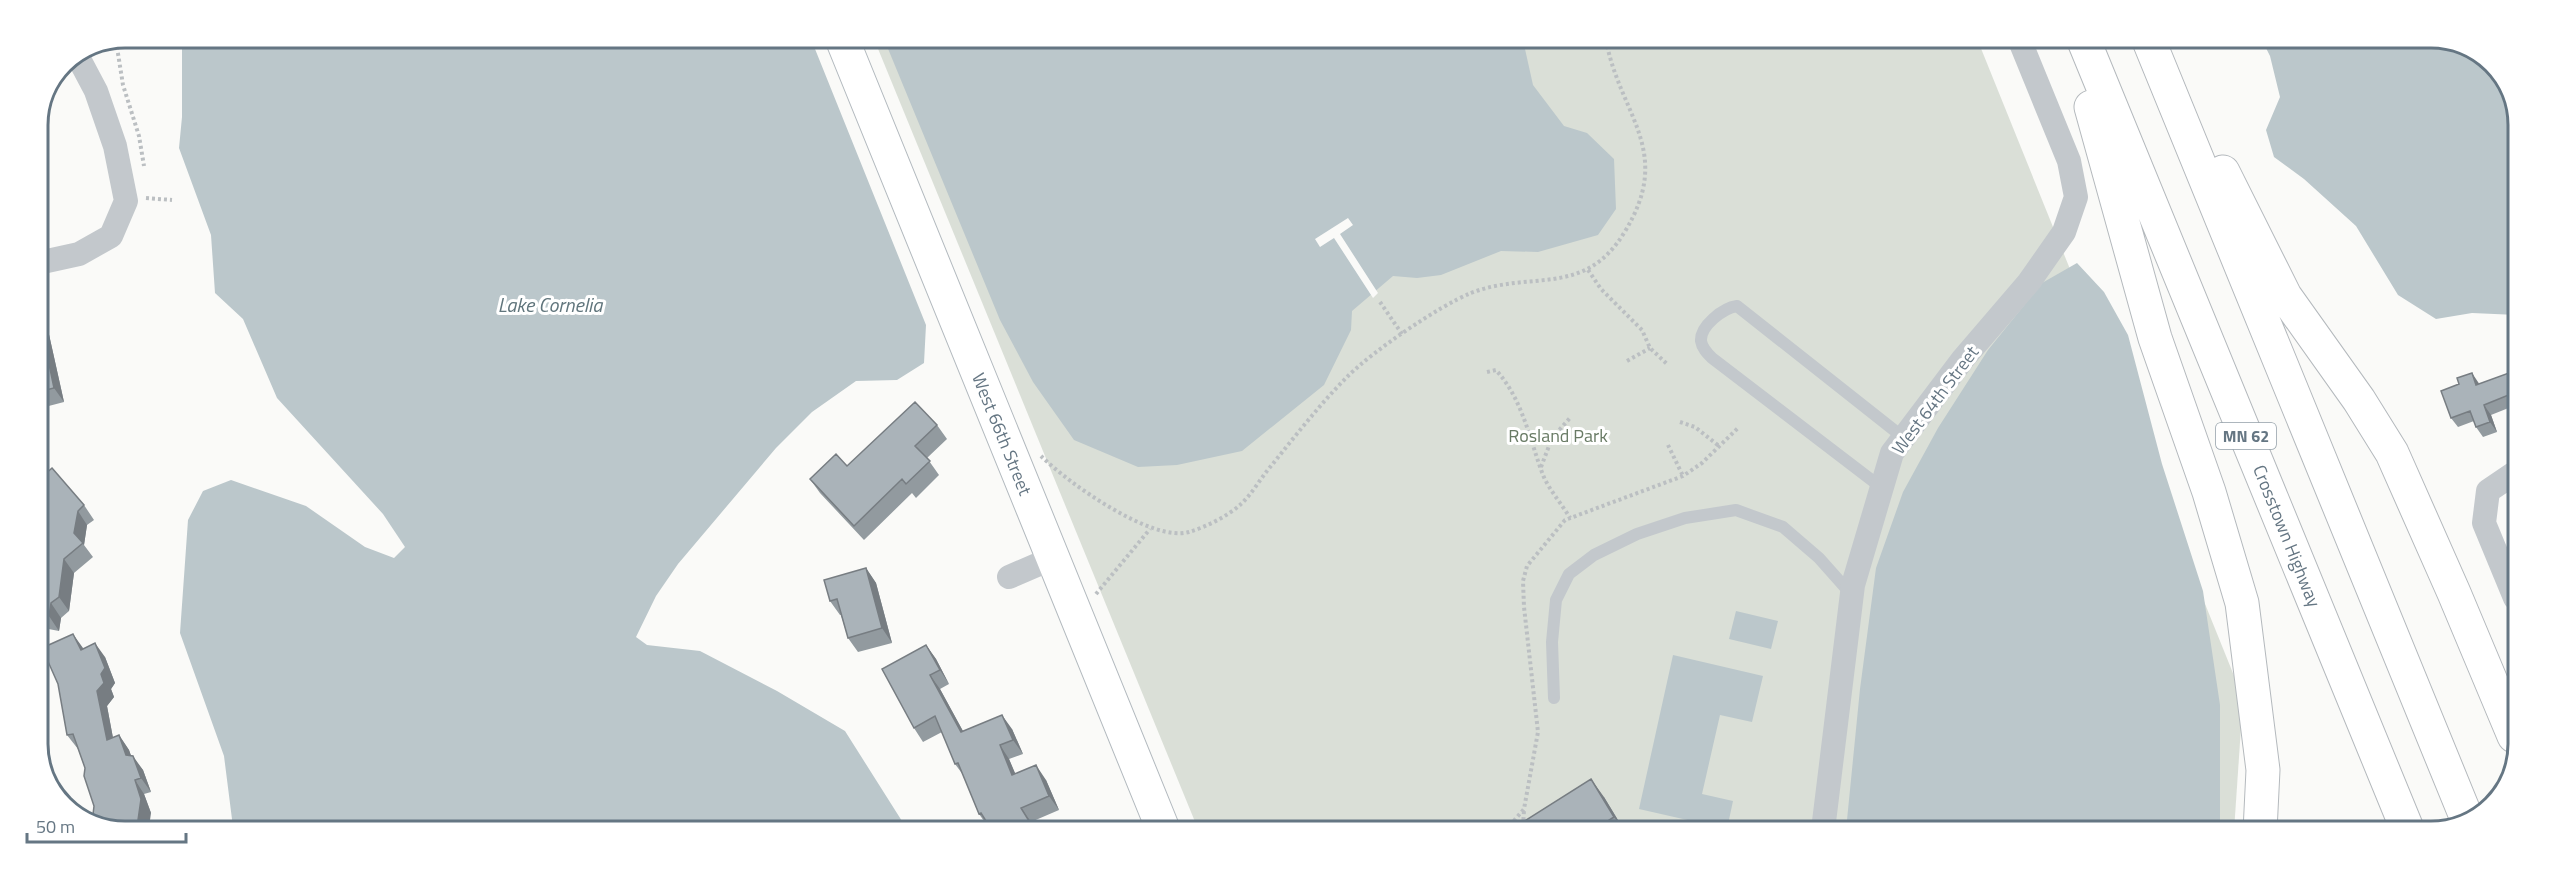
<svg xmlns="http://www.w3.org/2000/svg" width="2556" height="869" font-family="'Titillium Web',sans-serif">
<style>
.green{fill:#dadfd7}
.water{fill:#bbc7cb}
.pier{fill:#fafaf8}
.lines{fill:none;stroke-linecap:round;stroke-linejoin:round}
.secondary-casing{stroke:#b3babf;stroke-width:35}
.highway-casing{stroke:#b4b9bd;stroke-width:35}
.path{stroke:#bbbfc2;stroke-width:4;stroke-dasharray:3 3;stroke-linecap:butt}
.lane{stroke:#c3c8cc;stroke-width:12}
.street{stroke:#c3c8cc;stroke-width:24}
.secondary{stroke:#fff;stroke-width:33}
.highway{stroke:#fff;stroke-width:33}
.wall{fill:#929a9f}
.shaded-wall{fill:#777d82}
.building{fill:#aab3b9;stroke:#777d82;stroke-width:1.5}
.labels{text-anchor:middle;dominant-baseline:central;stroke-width:6;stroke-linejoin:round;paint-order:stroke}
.shield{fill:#fff;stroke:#939fa8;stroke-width:1.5}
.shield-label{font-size:16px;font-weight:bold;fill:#657683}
.street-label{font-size:18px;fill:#657683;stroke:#fff}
.park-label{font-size:18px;fill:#687a64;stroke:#fff}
.water-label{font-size:20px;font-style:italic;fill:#60757c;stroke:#fff}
.rim{fill:none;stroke:#657683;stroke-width:3}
</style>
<rect width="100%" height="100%" fill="#fafaf8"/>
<path class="green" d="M874,39L1978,41L2243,698L2234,831L1198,829Z"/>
<path class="water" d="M182,38L811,39L926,325L924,363L897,380L856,381L812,412L776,448L678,564L656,596L636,637L647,645L700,651L777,691L845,731L907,829L233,827L224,756L180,633L188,520L203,491L231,480L306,506L365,547L394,558L405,547L383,514L277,398L243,319L215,293L211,235L179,148L182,117Z
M884,39L1523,40L1533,85L1564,126L1587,133L1614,159L1616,209L1598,235L1538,252L1501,251L1441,275L1417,278L1393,276L1352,311L1351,330L1324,385L1242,451L1177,465L1138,467L1074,440L1033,382L1000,320Z
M2263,42H2459L2500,72L2518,119L2517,315L2472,313L2436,319L2398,295L2356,226L2304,179L2274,157L2266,130L2280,97L2270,56Z
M2077,263L2104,292L2128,335L2162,464L2203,591L2220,705V831L1846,830L1860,689L1876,568L1903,492L1938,428L1988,350L2042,283Z
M1736,611L1778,621L1771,649L1729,639Z
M1673,655L1763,676L1752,722L1720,715L1702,794L1733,801L1727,829L1639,809Z"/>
<path class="pier" d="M1348,218L1353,225L1340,234L1378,293L1373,298L1334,238L1320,247L1315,239Z"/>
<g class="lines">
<g class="secondary-casing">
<path id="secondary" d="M842,39L1163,829"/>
</g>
<g class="highway-casing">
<path id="highway" d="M2084,41L2408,831
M2149,41L2467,819
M2091,107L2155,338L2209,492L2242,603L2263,770L2260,831
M2223,172L2285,296L2359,400L2392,453L2454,593L2514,736"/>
</g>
<path class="path" d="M116,41L123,85L139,136L144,166
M146,198L172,200
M1588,270L1601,289L1642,330L1650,348L1667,364
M1380,302L1402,334
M1627,361L1650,348
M1487,372L1496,370C1523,400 1529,438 1543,475C1549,490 1562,504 1570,518
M1680,422L1695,427L1719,446
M1668,445L1683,476
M1041,456C1067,482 1152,543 1189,532C1206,527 1228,516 1241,504C1251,495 1259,481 1267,471C1293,439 1319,405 1348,376C1373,351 1439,306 1471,293C1530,270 1584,298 1624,233C1675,151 1620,116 1606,40
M1541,467L1552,438L1570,418
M1096,594L1150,529
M1523,826L1524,810
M1506,830L1524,809L1538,732L1524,607L1523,581L1527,566L1565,520L1683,476L1702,463L1739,427"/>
<path class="lane" d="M1882,488L1712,358C1707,353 1702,348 1701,341C1700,326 1723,308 1737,306L1904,438
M1554,698L1552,642L1556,600L1569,574L1594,555L1637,534L1685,518L1736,510L1783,527L1819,558L1851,594"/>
<path class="street" d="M38,263L79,254L111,236L126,201L115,146L96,91L78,57
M1009,577L1053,558
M2515,598L2484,523L2488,491L2516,472
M1823,830L1853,585L1892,453L1963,359L2029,282L2064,232L2076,197L2069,161L2020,41"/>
<use href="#secondary" class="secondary"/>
<use href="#highway" class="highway"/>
</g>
<path class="wall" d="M38,176L44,205L38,206Z
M38,316L48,330L64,402L41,408L38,403Z
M2517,370L2516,405L2491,415L2497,432L2483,437L2476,427L2474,421L2458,427L2451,418L2478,382L2479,384Z
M937,425L947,439L927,458L939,475L916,498L912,493L864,540L820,493L810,479L847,466Z
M38,472L42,477L84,505L94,520L87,525L84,545L93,557L74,573L69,611L61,618L59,631L38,627Z
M866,568L876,583L892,643L858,652L848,638L841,615H840L830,601Z
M926,645L936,659L949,684L940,689L963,731L1012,729L1023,754L1009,759L1015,774L1046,780L1059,810L1031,822L1035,829H991L989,828L979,814L964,776L955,764L942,732L923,742L914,728Z
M83,649L105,657L115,683L111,689L114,697L107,706L113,738L119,735L129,750L131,756L143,770L151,792L144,794L151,813L94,806L85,768L78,749L67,735Z
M1604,797L1624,830H1521Z"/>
<path class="shaded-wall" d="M38,176L44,205L38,196Z
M39,316L48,330L64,402L54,388Z
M2472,373L2478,382L2483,395L2476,385Z
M2484,405L2491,415L2497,432L2490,422Z
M78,511L87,525L84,545L74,533Z
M64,559L74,573L69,611L59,597Z
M866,568L876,583L892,643L882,628Z
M51,603L61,618L59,631L49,616Z
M73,634L83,648L91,664L81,650Z
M95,643L105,657L115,683L111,689L114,697L107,706L116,754L107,740L97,691Z
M926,645L936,659L949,684L940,670Z
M930,675L940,689L971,746L961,732Z
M1002,715L1012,729L1023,754L1013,740Z
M119,735L129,750L136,769L126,755Z
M1000,745L1009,759L1022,789L1012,775Z
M133,756L143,770L151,792L141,778Z
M1036,765L1046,780L1059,810L1049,796Z
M1591,779L1604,797L1624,830L1614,817Z
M135,780L144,794L151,813L149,827H137Z
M1021,808L1031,822L1035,829H1034Z"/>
<path class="building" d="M38,316H39L54,388L38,392Z
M2517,370L2516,392L2484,405L2490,422L2476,427L2470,411L2451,418L2441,391L2459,384L2457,378L2472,373L2476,385Z
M915,402L937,425L915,446L930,461L906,484L902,479L854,526L810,479L836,454L847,466Z
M52,468L84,505L78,511L74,533L83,543L64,559L59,597L51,603L49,616L38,615V566L40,565L38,562V472L42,477Z
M866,568L882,628L848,638L837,599L830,601L824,580Z
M73,634L81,650L95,643L105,668L101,674L104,683L97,691L107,740L119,735L126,755L133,756L141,778L135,780L141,799L137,827H97L92,823L94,806L84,776L85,768L73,734L67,735L58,684L42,648Z
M926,645L940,670L930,675L961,732L1002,715L1013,740L1000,745L1012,775L1036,765L1049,796L1021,808L1034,829H991L981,813L979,814L958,763L955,764L935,716L914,728L882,669Z
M1591,779L1614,817L1594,830H1521L1523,822Z"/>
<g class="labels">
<rect class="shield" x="2216" y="423" width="60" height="26" rx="4.5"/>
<g class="shield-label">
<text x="2246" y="436">MN 62</text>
</g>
<g class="street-label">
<text transform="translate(1935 400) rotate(-53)">West 64th Street</text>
<text transform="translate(1002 434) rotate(68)">West 66th Street</text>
<text transform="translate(2287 536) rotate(68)">Crosstown Highway</text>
</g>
<g class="park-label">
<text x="1558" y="435">Rosland Park</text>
</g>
<g class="water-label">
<text x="550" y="304">Lake Cornelia</text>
</g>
</g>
<path d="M0 0H2556V869H0ZM125 48H2431A77 77 0 0 1 2508 125V744A77 77 0 0 1 2431 821H125A77 77 0 0 1 48 744V125A77 77 0 0 1 125 48Z" fill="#fff" fill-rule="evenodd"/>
<path class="rim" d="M125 48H2431A77 77 0 0 1 2508 125V744A77 77 0 0 1 2431 821H125A77 77 0 0 1 48 744V125A77 77 0 0 1 125 48Z"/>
<path d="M27 833v9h159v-9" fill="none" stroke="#657683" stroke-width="3"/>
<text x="36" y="833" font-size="18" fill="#657683" stroke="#ffffff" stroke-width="4.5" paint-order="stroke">50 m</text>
</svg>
